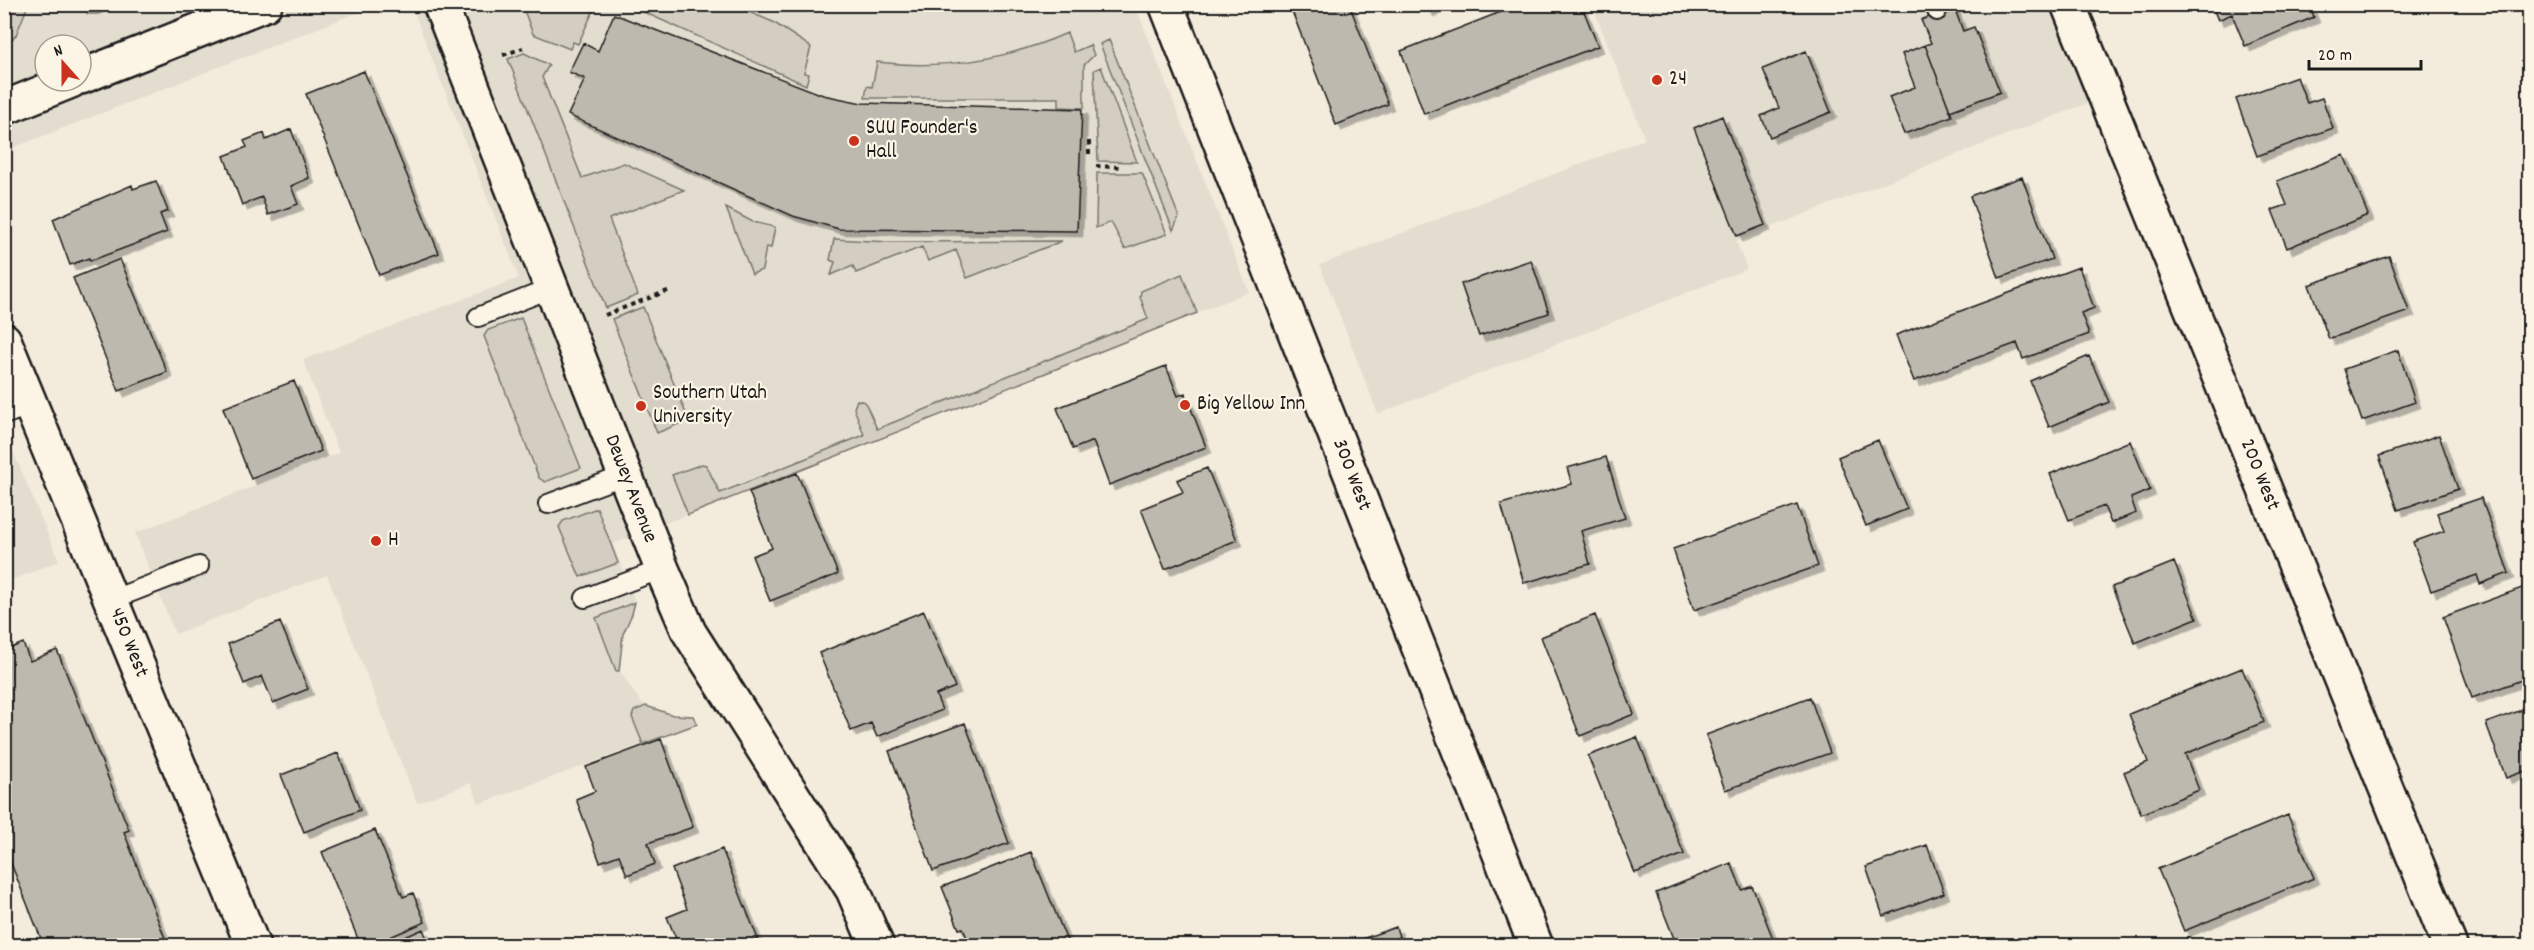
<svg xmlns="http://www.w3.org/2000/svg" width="2534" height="950" font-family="Dekko,sans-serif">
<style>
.built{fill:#e3ddcf;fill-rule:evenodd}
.green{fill:#d3cec1;stroke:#78756e;stroke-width:1.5}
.building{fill:#beb9ae;stroke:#1c1c1c;stroke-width:1.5;filter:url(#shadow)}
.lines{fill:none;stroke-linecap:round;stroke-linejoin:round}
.lane-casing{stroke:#1c1c1c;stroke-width:22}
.street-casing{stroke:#1c1c1c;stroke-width:38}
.secondary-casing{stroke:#1c1c1c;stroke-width:38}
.path{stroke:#1c1c1c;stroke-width:4;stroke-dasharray:4.5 4.5;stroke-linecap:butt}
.lane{stroke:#fcf5e5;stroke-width:18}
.street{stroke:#fcf5e5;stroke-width:33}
.secondary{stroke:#fcf5e5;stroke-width:33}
.poi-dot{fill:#c8321e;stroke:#fcf5e5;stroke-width:2}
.labels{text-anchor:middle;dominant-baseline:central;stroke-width:4.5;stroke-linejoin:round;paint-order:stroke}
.poi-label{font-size:21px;fill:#1c1c1c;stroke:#fcf5e5;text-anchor:start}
.street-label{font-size:21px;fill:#1c1c1c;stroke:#fcf5e5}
</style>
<defs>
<filter id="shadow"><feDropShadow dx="5.5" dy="5.5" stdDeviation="0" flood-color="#0004"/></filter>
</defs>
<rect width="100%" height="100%" fill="#f3ecdd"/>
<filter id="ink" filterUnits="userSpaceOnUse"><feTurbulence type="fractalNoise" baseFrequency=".0167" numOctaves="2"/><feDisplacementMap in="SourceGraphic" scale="12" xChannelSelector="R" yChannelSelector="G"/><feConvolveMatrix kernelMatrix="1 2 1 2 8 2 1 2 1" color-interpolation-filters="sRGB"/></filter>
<g filter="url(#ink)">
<path class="built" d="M5,5H377L5,151ZM45,45H81V81H45Z
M411,5H1135L1249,292L613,544L635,602L632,614L623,634L620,671L641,703L673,715L693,716L697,724L479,804L471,783L417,803L327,575L175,634L135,533L339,453L303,360L519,278Z
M1592,5H2053L2091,102L1736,241L1747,269L1378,414L1320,265L1645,139Z
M4,429L59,561L5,583H4Z"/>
<path class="green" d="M5,4L28,5L16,35L5,47Z
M80,5H122L98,14H88Z
M522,5V4L596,5L578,44L573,42L570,49L533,34Z
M628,5H732L773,22L811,47L804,73L809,74L806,85Z
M1067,33L1074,52L1090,45L1094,55L1084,65V108L1059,107V98H865L867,86L872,87L877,62C943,70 1006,60 1067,33Z
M1109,40L1179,217L1173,230L1100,44Z
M524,53L549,65L542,77L582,178L624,163L684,190L609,219L638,295L606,308L508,59Z
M1101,67L1137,162L1098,161L1094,70Z
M1097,173H1142L1167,234L1125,249L1111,222L1096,228Z
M726,208L753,222L775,227L771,248L766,247L762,270L752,274Z
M834,239L890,242L1062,241L967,278L956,250L928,261L922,247L856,273L853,266L831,275L835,262L830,260Z
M1182,274L1197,313L688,515L672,475L702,464L706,465L720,493L864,435L854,408L857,400L865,402L877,429L1148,319L1140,297L1141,291Z
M643,307L687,416L686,421L657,433L612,319Z
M521,318L581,468L545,482L539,478L484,336L488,330Z
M597,508L618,563L580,577L559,527L563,521Z
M635,602L632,614L623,634L619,671H616L596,618Z
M646,706L673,715L693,716L697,724L643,744L632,717L634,711Z"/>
<path class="building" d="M1294,4H1349L1388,104L1336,125L1290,6Z
M1425,4H1444L1428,11Z
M1521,4H1581L1598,46L1424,114L1401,51Z
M2211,4H2309L2314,17L2245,46L2232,14L2218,20Z
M1954,7L1963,31L1974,27L2000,92L1950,111L1925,45L1931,43L1921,20Z
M614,14L823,95L862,103L1082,109L1077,231L839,229L793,216L568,115L585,79L569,72L583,43L598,51Z
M1925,45L1952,116L1904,134L1889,97L1915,87L1902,54Z
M1806,51L1831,112L1770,137L1761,116L1779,108L1763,69Z
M364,71L439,253L379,275L306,94Z
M2297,77L2307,103L2322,98L2333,128L2257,156L2236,99Z
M1722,116L1765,225L1737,236L1694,128Z
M291,129L309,178L291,186L298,204L268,215L262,197L242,205L224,156L247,147L244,141L264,133L266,140Z
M2344,155L2368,215L2287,248L2272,210L2287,205L2277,181Z
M2022,177L2052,259L1999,278L1970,196Z
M156,181L168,211L160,214L167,232L90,261L89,258L70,265L53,219L132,185L133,189Z
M2389,256L2409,311L2329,339L2309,285Z
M120,259L167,372L119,391L73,278Z
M1531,260L1549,313L1479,336L1461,284Z
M2079,267L2094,308L2081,313L2089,334L2023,359L2017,343L1914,381L1896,335Z
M2398,350L2415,402L2362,421L2344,369Z
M2089,356L2109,402L2049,427L2030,381Z
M1166,366L1178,396L1185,393L1206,447L1109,485L1093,441L1073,449L1057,408Z
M294,381L321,451L251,479L223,408Z
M2439,435L2458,489L2398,510L2379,456Z
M1878,440L1907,509L1866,526L1838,457Z
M2130,441L2150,490L2131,498L2136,513L2111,523L2104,506L2069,520L2050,474Z
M1606,457L1625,518L1581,531L1590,564L1524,583L1501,504L1572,484L1567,468Z
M1207,468L1237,540L1165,569L1141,509L1183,492L1177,480Z
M797,473L838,574L770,601L752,556L772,548L749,492Z
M2481,498L2509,573L2480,584L2477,575L2431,591L2413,542L2444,531L2437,513Z
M1797,505L1818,566L1694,610L1673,549Z
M2174,562L2197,618L2135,643L2112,587Z
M2530,585V677L2472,698L2443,617Z
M924,611L955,687L936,695L942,710L877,737L871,723L851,731L819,653Z
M1595,615L1634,714L1580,736L1541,637Z
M280,622L308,689L273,703L262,676L244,684L228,644Z
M23,643L30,661L57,650L129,830L124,832L168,946H44L4,846V651Z
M2242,668L2264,722L2185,754L2199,790L2141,814L2124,772L2148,762L2129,714Z
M1810,697L1830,753L1725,790L1706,735Z
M2530,707V769L2506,778L2486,723Z
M965,723L1009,843L933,871L889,751Z
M1637,737L1684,854L1635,873L1588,756Z
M661,739L693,827L648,843L655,864L627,875L619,855L600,862L576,799L595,791L586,767Z
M338,753L360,810L304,832L281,775Z
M2288,815L2314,878L2184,931L2158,869Z
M375,830L403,897L413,893L425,922L369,946H361L322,852Z
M1927,845L1944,893L1883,916L1866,867Z
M722,849L758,939L742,946H679L667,917L687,909L672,869Z
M1031,852L1069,946H970L963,928L959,929L942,887Z
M1731,863L1742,890L1752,886L1776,946H1677L1656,893Z
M1396,927L1402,946H1342Z
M423,929L430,946H385Z"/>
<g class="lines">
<g class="lane-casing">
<path id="lane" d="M1934,4L1937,11
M478,317L552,288
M4,415L31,405
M548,504L625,475
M585,598L662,569
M111,600L199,566"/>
</g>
<g class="street-casing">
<path id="street" d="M440,4L662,569L689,632L853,890L877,946
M2068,4L2450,946
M4,340L253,946"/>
</g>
<g class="secondary-casing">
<path id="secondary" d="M1166,4L1536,946
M81,77L265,4
M4,108L71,81"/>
</g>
<path class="path" d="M70,4V7
M503,55L523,48
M1089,141V154
M1096,166L1119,167
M605,315L670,290"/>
<use href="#lane" class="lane"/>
<use href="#street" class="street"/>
<use href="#secondary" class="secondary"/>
</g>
</g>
<g class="poi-dot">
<circle cx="1657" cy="80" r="6"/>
<circle cx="854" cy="141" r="6"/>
<circle cx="1185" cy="405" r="6"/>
<circle cx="641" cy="406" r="6"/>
<circle cx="376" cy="541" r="6"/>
</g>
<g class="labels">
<g class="poi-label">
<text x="1669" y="80">24</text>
<text x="866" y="129">SUU Founder's<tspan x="866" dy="24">Hall</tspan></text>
<text x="653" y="394">Southern Utah<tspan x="653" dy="24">University</tspan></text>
<text x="1197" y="405">Big Yellow Inn</text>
<text x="388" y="541">H</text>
</g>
<g class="street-label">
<text transform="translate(1351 475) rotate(69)">300 West</text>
<text transform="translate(2259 475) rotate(68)">200 West</text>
<text transform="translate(630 489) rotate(69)">Dewey Avenue</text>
<text transform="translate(128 643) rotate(68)">450 West</text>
</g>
</g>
<rect width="2534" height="950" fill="none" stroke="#fcf5e5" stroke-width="24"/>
<rect x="12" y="12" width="2510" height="926" fill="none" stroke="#1c1c1c" stroke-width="2" filter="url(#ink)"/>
<g transform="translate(63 63) rotate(339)"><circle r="28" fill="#fcf5e5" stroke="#a29e95" stroke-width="1.5"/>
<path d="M0-4.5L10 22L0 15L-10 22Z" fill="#c8321e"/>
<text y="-9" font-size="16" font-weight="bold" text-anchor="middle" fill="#1c1c1c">N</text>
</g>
<path d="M2309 60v9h112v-9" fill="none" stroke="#1c1c1c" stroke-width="3"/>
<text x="2318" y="60" font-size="18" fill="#1c1c1c" stroke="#fcf5e5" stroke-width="4.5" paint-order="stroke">20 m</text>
</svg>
